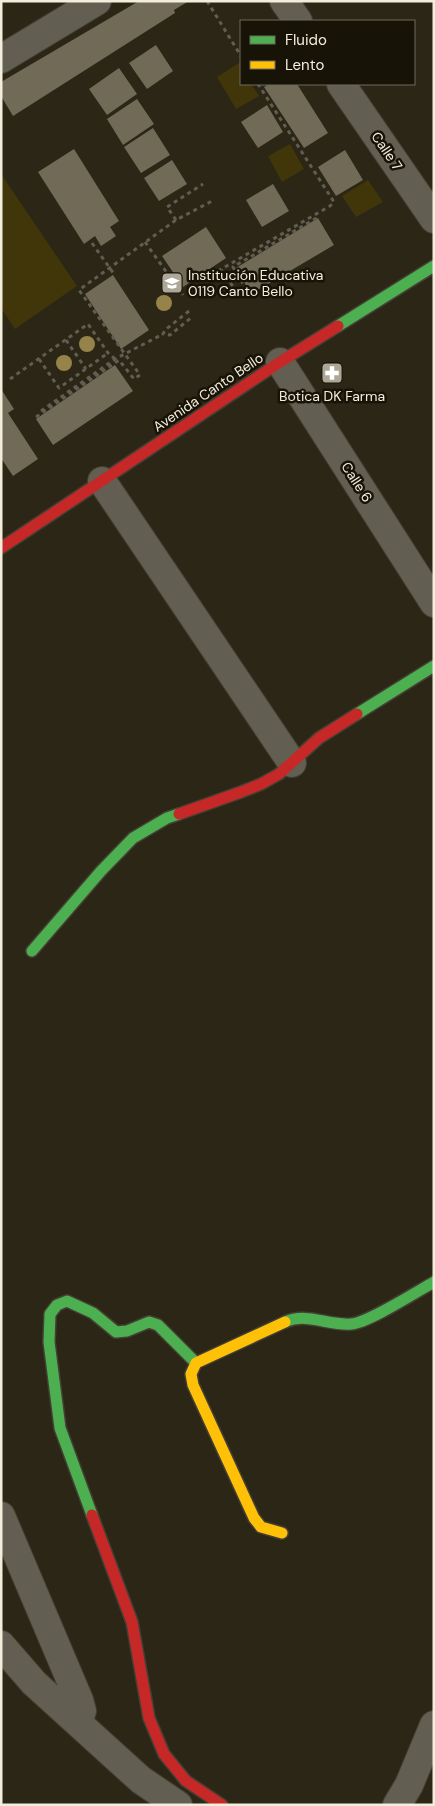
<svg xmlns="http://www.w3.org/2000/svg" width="435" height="1806" font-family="'DM Sans',sans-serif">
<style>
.green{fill:#41360a}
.building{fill:#716a57}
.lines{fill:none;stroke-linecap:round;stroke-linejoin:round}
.street-casing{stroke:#443f34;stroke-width:30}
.fast-casing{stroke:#443f34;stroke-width:14}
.slow-casing{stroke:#443f34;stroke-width:14}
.jam-casing{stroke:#443f34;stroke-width:14}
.path{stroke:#615d52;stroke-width:3;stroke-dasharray:4 4;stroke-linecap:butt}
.street{stroke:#625e52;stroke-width:28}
.fast{stroke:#4caf50;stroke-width:11}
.slow{stroke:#ffc107;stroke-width:11}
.jam{stroke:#c62828;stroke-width:11}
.tree{fill:#96834a}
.labels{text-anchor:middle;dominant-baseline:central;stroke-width:5;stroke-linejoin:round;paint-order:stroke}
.street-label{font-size:14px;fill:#f3eddc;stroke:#171307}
.poi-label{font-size:14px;fill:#f3eddc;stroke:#171307;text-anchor:start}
</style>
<rect width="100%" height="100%" fill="#2b2616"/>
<path class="green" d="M239,63L241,67V84H251L259,96L236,109L217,77Z
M290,144L304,169L282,182L268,156Z
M1,174L77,286L15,329L1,308Z
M368,180L383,202L356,217L342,196Z"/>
<path class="building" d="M139,1H189L174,10L175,13L13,116L1,96V82Z
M156,45L173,71L147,89L129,63Z
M119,68L137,94L107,115L89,89Z
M269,84H297L328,133L304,148L264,87Z
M137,99L154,124L123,145L107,119Z
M267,105L283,132L258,148L241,122Z
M153,128L170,155L141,173L124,147Z
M74,149L119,221L110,227L116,236L101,246L95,236L84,244L38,172Z
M345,150L363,180L336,196L318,167Z
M172,160L187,184L159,201L144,178Z
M273,184L289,211L262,227L246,200Z
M318,218L334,245L251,294L236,268Z
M206,227L226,258L183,287L162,256Z
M113,275L149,330L121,349L85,294Z
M115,365L133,391L53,445L36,419Z
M1,389L14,409L8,413L38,459L13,476L1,458Z"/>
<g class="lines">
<g class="street-casing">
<path id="street" d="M284,1L298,21
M1,59L97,1
M341,84L434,219
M280,362L434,603
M102,481L292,763
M1,1516L79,1700L82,1711L78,1721
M1,1645L34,1683L141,1780L178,1805
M397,1805L409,1785L434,1725"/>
</g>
<g class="fast-casing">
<path id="fast" d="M338,326L434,266
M357,714L434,666
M32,951L101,871L133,838L167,818L179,814
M285,1322C308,1312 328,1326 351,1324C368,1323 416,1292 434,1282
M92,1515L60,1428L49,1342L50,1314L57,1305L67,1301L93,1313L116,1332L127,1331L149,1322L158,1325L196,1363"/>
</g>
<g class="slow-casing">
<path id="slow" d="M282,1533L261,1527L254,1518L193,1385L191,1374L196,1363L285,1322"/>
</g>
<g class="jam-casing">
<path id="jam" d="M1,548L280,362L338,326
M179,814L241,792L261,784L279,774L319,738L357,714
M92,1515L132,1622L149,1718L164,1754L186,1781L222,1805"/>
</g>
<path class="path" d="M207,1L241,56
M176,220L167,207L203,184
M145,242L183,295
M92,243L114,274
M221,270L239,295L247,290L233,267L320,216
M218,271L330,206L334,202L258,84
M189,311L165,330L163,334L170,335L192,317
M66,340L86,369
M39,359L59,388L108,353
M10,379L88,324L108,353L115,359
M41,411L115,359L163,334
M36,417L119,360L134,379L140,375L79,290L176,220L214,200"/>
<use href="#street" class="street"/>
<use href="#fast" class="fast"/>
<use href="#slow" class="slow"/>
<use href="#jam" class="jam"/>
</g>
<g class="tree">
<circle cx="164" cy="303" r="8"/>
<circle cx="87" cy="344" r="8"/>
<circle cx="64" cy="363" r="8"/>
</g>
<defs>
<g id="school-square" transform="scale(1.125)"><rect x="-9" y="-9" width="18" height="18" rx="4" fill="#ada797" stroke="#171307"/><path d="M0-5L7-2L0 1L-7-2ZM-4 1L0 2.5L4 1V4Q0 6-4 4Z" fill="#fff"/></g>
<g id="pharmacy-square" transform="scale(1.125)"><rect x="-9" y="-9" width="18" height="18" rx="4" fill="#ada797" stroke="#171307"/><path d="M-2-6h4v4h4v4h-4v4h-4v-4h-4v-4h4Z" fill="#fff"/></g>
</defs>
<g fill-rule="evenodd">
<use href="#school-square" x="172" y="283"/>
<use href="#pharmacy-square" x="332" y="373"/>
</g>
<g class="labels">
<g class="street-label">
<text transform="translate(387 151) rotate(56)">Calle 7</text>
<text transform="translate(208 392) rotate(-34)">Avenida Canto Bello</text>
<text transform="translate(357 482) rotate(57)">Calle 6</text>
</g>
<g class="poi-label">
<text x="188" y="275">Institución Educativa<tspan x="188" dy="16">0119 Canto Bello</tspan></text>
<text x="332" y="396" text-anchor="middle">Botica DK Farma</text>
</g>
</g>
<rect width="435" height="1806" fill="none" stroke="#f3eddc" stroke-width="5"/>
<rect x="240" y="20" width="175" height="65" fill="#171307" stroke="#6f6a5c"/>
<rect x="250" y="36" width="25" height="8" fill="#4caf50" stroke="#6f6a5c"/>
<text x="285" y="45" font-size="15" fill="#f3eddc">Fluido</text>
<rect x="250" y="61" width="25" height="8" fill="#ffc107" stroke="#6f6a5c"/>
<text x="285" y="70" font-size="15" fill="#f3eddc">Lento</text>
</svg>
